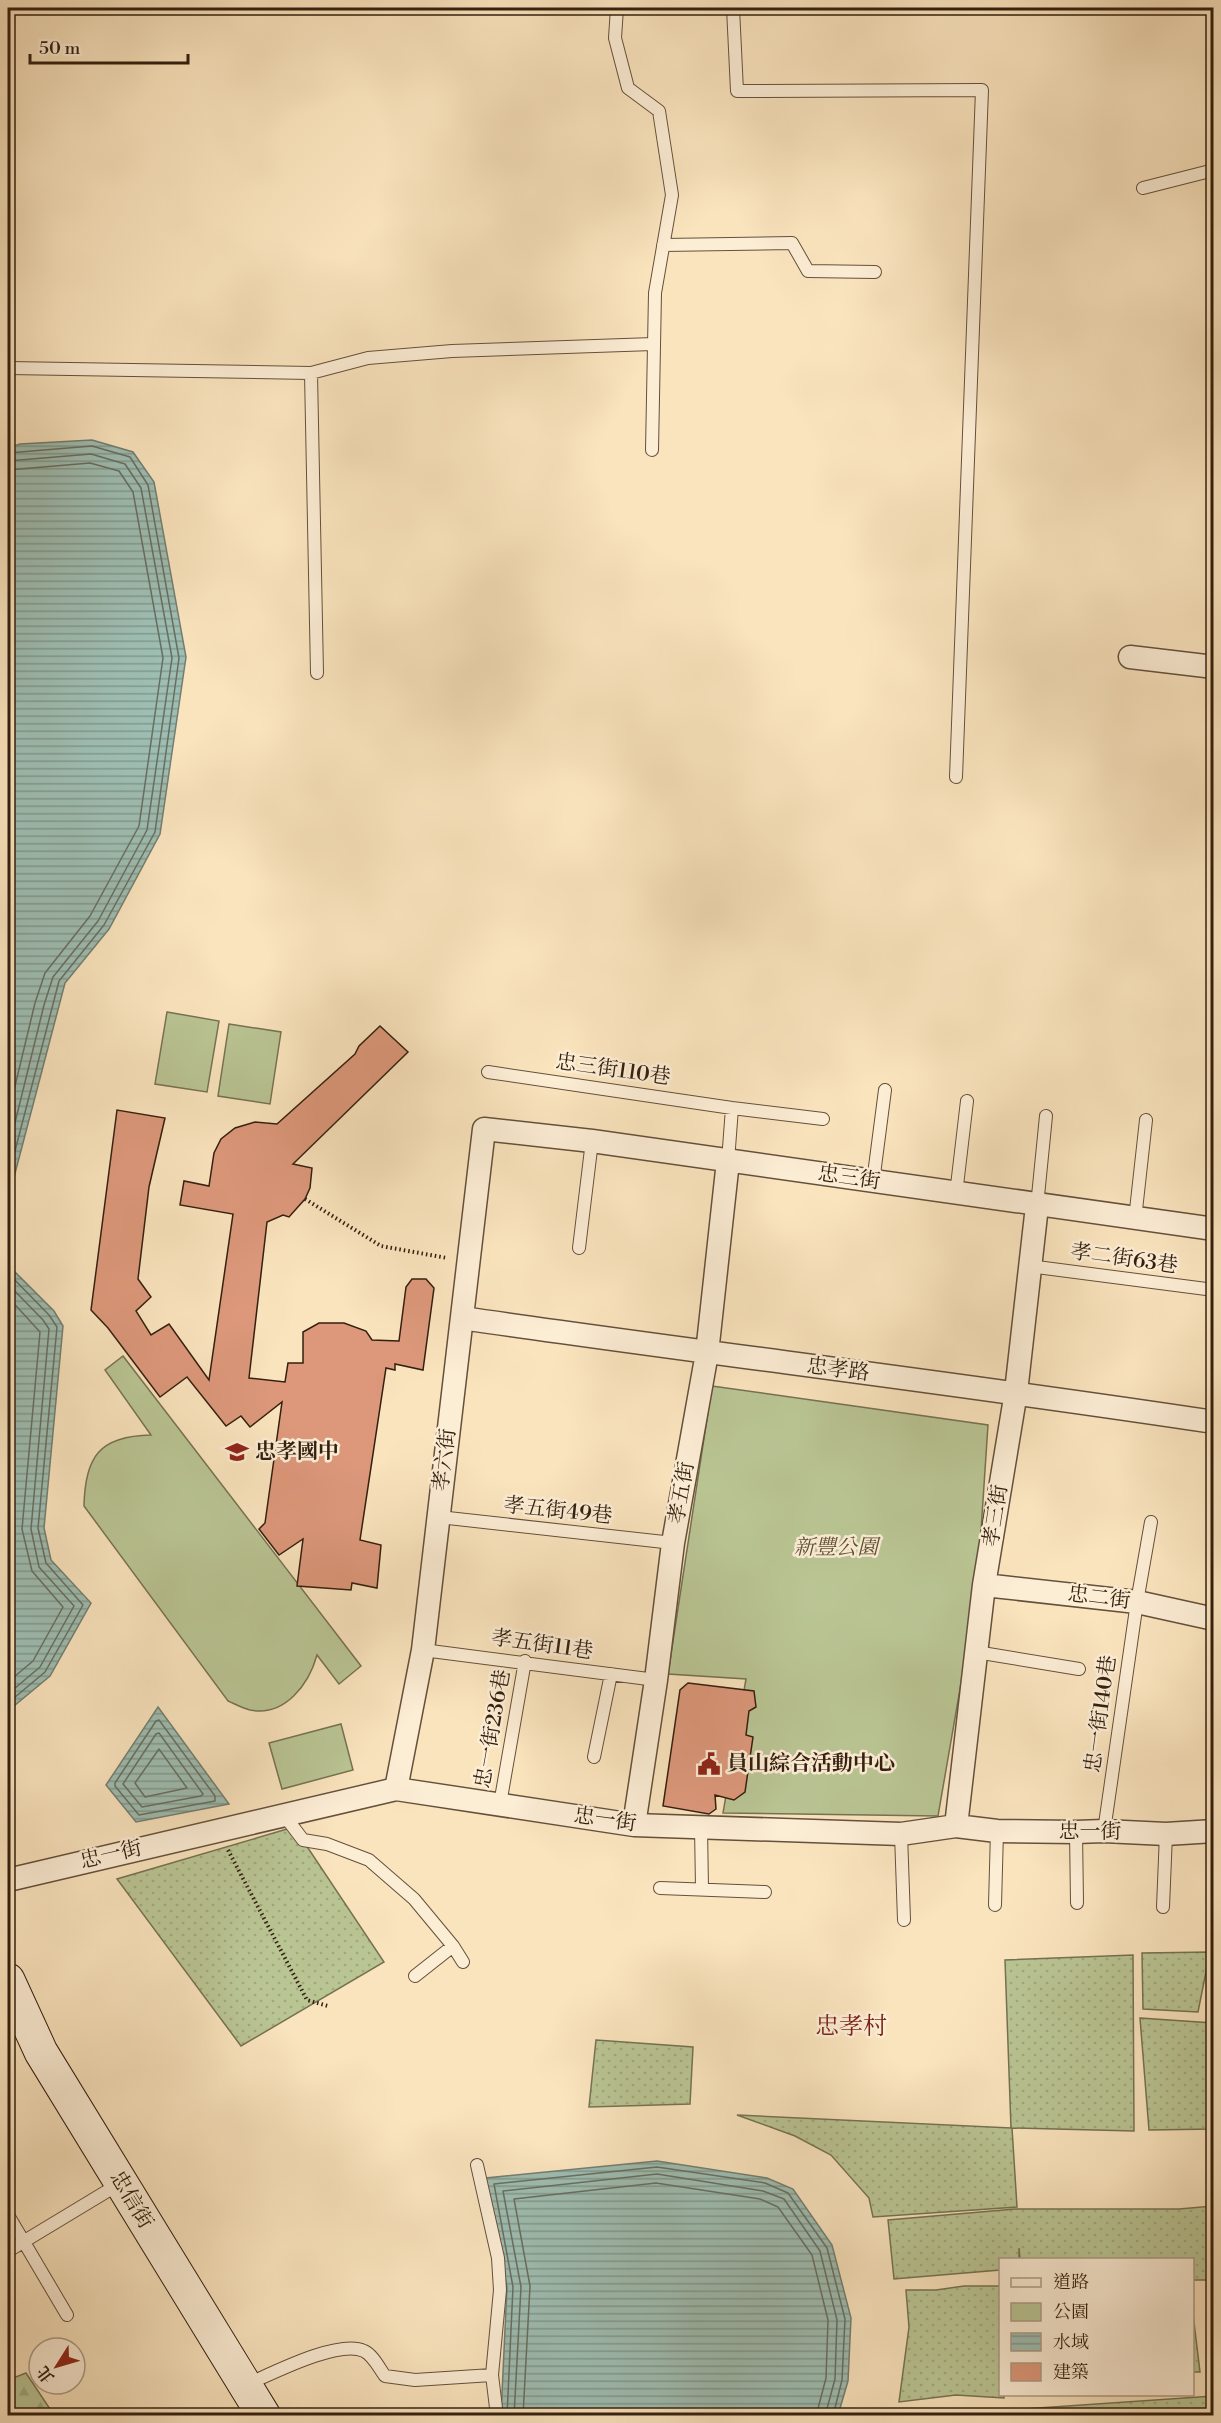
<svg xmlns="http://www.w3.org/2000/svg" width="1221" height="2423" font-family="'Libre Bodoni','Noto Serif TC',serif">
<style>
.green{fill:#bac594;stroke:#767252;stroke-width:1.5}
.forest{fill:url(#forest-firs);stroke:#767252;stroke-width:1.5}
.garden{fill:url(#garden-dots);stroke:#767252;stroke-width:1.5}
.water{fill:url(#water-rules);stroke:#737e71;stroke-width:1.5}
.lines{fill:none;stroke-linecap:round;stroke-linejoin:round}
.shore{stroke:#686e61;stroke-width:1.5}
.building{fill:#dd987b;stroke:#331f0f;stroke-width:1.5}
.lane-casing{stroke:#65503b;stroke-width:14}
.street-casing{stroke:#65503b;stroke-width:25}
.secondary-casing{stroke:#331f0f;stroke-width:35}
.path{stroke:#331f0f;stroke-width:4;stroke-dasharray:1.5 3;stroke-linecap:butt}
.lane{stroke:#fcedd5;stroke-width:12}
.street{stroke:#fcedd5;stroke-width:22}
.secondary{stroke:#fcedd5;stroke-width:33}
.labels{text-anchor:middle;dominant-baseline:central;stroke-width:5;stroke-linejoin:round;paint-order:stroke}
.street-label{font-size:21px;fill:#331f0f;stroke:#fcedd5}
.poi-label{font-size:21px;font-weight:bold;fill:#331f0f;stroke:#fcedd5;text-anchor:start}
.park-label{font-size:21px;font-style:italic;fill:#5c5137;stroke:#fcedd5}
.quarter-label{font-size:24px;fill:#7a1f14;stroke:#fcedd5}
</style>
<defs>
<pattern id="forest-firs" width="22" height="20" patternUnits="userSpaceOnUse" patternTransform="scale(1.5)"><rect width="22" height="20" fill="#bac594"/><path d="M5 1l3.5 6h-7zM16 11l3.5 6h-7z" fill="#a0a97e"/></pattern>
<pattern id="garden-dots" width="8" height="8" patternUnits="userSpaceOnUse" patternTransform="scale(1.5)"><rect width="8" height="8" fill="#bac594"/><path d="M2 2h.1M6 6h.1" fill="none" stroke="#a0a97e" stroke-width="1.8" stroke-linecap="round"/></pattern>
<pattern id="water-rules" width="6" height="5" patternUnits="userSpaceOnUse" patternTransform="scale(1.5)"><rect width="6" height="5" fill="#9ebeb3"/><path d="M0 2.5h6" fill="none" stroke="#819a90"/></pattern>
</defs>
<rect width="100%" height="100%" fill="#fae4be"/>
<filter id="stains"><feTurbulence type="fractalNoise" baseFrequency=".00333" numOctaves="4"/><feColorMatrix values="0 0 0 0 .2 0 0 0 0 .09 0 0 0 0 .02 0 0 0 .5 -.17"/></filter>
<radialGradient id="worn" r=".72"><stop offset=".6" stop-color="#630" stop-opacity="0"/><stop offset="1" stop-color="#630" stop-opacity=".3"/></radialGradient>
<path class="green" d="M167,1012L219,1021L207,1092L155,1084Z
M229,1024L281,1032L270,1104L218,1096Z
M123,1356L361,1666L339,1684L317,1655C309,1684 285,1717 250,1710C242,1708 235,1704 228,1701L84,1506C85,1457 99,1436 151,1435L105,1370Z
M712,1386L988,1425L977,1591L938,1816L723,1813L746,1679L668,1674Z
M341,1724L353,1770L282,1789L269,1743Z"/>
<path class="forest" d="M26,2373L54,2415H8V2380Z"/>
<path class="garden" d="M294,1827L384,1962L241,2046L117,1879Z
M1210,1952L1198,2012L1143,2009L1142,1953Z
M1133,1955L1134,2131L1012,2128L1017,2207L873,2217L869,2198L831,2155L795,2136L737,2115L1011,2128L1005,1960Z
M1140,2018L1213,2023V2129L1149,2130Z
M596,2040L693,2047L690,2104L589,2107Z
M1213,2206V2364H1211L1208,2280H1193L1192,2260L1020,2259L1019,2248V2259L1000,2260V2270L894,2279L888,2220L1015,2209H1179Z
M964,2286H1000V2394L1004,2395V2398L956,2395L899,2402L909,2327L906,2290H936Z
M1193,2314L1200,2372H1193Z
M1213,2396V2415H936Z"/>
<path class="water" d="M92,440L133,452L154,482L186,657L160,834L109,929L65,983L8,1200V448L20,444Z
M8,1265L54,1311L63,1326L44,1528L51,1560L91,1603L50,1676L8,1711Z
M158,1707L229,1804L136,1822L106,1785Z
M657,2161L767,2178L793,2189L832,2245L851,2318L848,2381L838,2415H501L507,2287L486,2178Z"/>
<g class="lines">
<path class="shore" d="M8,453L92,446L130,457L148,485L179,658L155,832L104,925L59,981L8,1178
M8,461L91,454L125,464L141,488L172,658L147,830L98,921L53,977L44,1005L8,1151
M8,470L90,463L119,471L133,492L163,658L139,826L90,916L45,973L35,1003L8,1115
M8,1273L49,1315L57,1327L38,1528L46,1563L83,1605L45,1672L8,1703
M8,1284L43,1320L49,1329L31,1529L39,1567L74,1606L40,1667L8,1694
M8,1297L40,1332L22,1529L32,1571L63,1607L33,1661L8,1682
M159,1720L215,1796V1801L139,1815L115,1786V1783L156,1721Z
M159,1733L203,1794L201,1796L142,1807L123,1784L156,1734Z
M159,1749L187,1788L145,1797L135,1783Z
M507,2416L513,2287L494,2184L657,2167L765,2183L788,2193L827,2248L845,2319L842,2380L833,2416
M514,2416L521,2287L503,2191L657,2174L763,2191L784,2199L820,2251L837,2320L835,2379L825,2416
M523,2416L530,2286L514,2199L656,2183L760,2199L778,2207L812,2255L828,2320L826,2378L816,2416"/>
</g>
<path class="building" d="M380,1026L408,1052L293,1164L312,1168L310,1188L305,1199L289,1217L283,1215L267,1222L249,1378L285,1382L288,1363H303V1332L319,1323H344L366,1331L372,1340L399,1341L406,1287L412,1279H426L434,1288L423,1370L395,1364V1370L386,1368L360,1540L381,1545L377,1588L352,1583L351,1590L297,1586L303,1539L279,1555L259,1529L265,1523L282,1402L250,1427L241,1416L226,1426L187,1377L160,1397L108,1328L91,1310L117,1110L165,1118L149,1187L138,1279L151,1297L136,1311L151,1335L169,1324L209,1380L233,1214L180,1205L184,1181L209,1186L214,1153L221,1139L235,1128L255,1122L277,1124L355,1054L359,1046Z
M688,1683L754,1691L756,1707L749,1711L746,1735L753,1737L745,1792L734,1800L715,1795L716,1809L709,1814L663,1806L680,1690Z"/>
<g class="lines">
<g class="lane-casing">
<path id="lane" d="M617,8L615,38L628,88L659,111L672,195L655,293L652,450
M733,8L737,91L982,90L956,777
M1143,188L1214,170
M663,245L792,243L808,271L875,272
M8,368L311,373L368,358L452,351L653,344
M311,373L317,673
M488,1072L732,1108L823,1119
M728,1161L732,1108
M873,1182L885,1090
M956,1194L967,1101
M1037,1206L1046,1116
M1135,1219L1146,1120
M579,1248L592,1141
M1029,1266L1214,1290
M439,1517L673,1543
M423,1650L656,1680
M976,1652L1079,1669
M594,1757L611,1674
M500,1804L525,1661
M284,1815L303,1840L327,1844L369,1860L414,1899L453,1946L463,1962
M701,1827L702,1888
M1104,1831L1137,1602L1151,1522
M1076,1832L1077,1903
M901,1834L904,1920
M660,1888L765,1892
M995,1905L997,1831
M1163,1907L1166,1834
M415,1976L453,1946
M477,2165L498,2258L500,2290L492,2375L497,2416
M8,2215L67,2315
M8,2251L119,2184
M248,2384C273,2373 339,2339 364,2351C373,2355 379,2368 385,2376L415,2380L492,2375"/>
</g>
<g class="street-casing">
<path id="street" d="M1130,657L1214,667
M462,1318C712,1354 963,1384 1214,1422
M984,1585L1137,1602L1214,1619
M396,1789L423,1650L484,1129L592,1141L1214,1229
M634,1825L656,1680L673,1543L707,1353L728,1161
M956,1826L984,1585L1016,1392L1037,1206
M8,1880L396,1789L634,1825L901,1834L956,1826L997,1831L1076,1832L1104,1831L1166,1834L1214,1831"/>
</g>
<g class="secondary-casing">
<path id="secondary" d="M8,1980L41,2052L264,2416"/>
</g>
<path class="path" d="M305,1199L381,1246L447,1258
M228,1850L307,2000L328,2006"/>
<use href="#lane" class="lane"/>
<use href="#street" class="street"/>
<use href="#secondary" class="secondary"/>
</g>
<defs>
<g id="school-bare" transform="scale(1.8)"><path d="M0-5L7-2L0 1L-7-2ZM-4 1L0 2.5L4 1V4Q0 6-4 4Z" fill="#8f2418" stroke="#fcedd5" stroke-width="2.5" paint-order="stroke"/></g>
<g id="civic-bare" transform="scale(1.8)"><path d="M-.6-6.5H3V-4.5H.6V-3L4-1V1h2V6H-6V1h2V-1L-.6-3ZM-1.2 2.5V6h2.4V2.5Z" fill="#8f2418" stroke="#fcedd5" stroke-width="2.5" paint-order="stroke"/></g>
</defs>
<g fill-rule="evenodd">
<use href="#school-bare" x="237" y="1452"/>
<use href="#civic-bare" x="709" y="1764"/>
</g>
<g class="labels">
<g class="street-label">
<text transform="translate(613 1070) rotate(8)">忠三街110巷</text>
<text transform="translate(849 1178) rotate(8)">忠三街</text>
<text transform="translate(1124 1259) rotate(8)">孝二街63巷</text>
<text transform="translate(838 1370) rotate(7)">忠孝路</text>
<text transform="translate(445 1460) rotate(-83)">孝六街</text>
<text transform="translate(682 1493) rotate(-80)">孝五街</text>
<text transform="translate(558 1511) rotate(6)">孝五街49巷</text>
<text transform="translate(996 1516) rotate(-81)">孝三街</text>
<text transform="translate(1099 1598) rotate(7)">忠二街</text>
<text transform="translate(542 1645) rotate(8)">孝五街11巷</text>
<text transform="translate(1101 1714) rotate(-82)">忠一街140巷</text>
<text transform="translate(493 1729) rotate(-80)">忠一街236巷</text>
<text transform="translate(605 1820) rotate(8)">忠一街</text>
<text x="1090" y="1832">忠一街</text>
<text transform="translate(111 1855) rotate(-13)">忠一街</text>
<text transform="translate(131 2200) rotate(59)">忠信街</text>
</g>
<g class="poi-label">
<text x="255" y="1452">忠孝國中</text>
<text x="727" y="1764">員山綜合活動中心</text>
</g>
<g class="park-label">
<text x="836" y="1548">新豐公園</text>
</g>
<g class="quarter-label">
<text x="851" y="2027">忠孝村</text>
</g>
</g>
<rect width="1221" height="2423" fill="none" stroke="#fae4be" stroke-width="30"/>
<rect x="9" y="9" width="1203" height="2405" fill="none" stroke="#331f0f" stroke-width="3"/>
<rect x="15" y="15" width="1191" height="2393" fill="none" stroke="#331f0f" stroke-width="1.5"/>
<rect x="999" y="2258" width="195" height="138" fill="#fcedd5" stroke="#ac9b86" stroke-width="1.5"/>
<rect x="1011" y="2278" width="30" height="9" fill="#fcedd5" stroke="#ac9b86" stroke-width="1.5"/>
<text x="1053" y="2288" font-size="18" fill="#331f0f">道路</text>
<rect x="1011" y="2303" width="30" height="18" fill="#bac594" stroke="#ac9b86" stroke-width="1.5"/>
<text x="1053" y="2318" font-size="18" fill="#331f0f">公園</text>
<rect x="1011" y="2333" width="30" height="18" fill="url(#water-rules)" stroke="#ac9b86" stroke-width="1.5"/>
<text x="1053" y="2348" font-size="18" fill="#331f0f">水域</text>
<rect x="1011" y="2363" width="30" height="18" fill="#dd987b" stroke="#ac9b86" stroke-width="1.5"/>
<text x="1053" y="2378" font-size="18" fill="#331f0f">建築</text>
<g transform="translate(57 2366) rotate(233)"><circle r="28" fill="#fcedd5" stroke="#ac9b86" stroke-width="1.5"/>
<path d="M0-4.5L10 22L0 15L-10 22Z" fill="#8f2418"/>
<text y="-9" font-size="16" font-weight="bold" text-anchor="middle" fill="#331f0f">北</text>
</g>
<path d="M30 54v9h158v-9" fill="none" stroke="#331f0f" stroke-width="3"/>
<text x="39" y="54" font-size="18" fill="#331f0f" stroke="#fcedd5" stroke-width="4.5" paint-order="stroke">50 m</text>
<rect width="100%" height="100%" filter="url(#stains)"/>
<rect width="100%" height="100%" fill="url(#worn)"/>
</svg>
